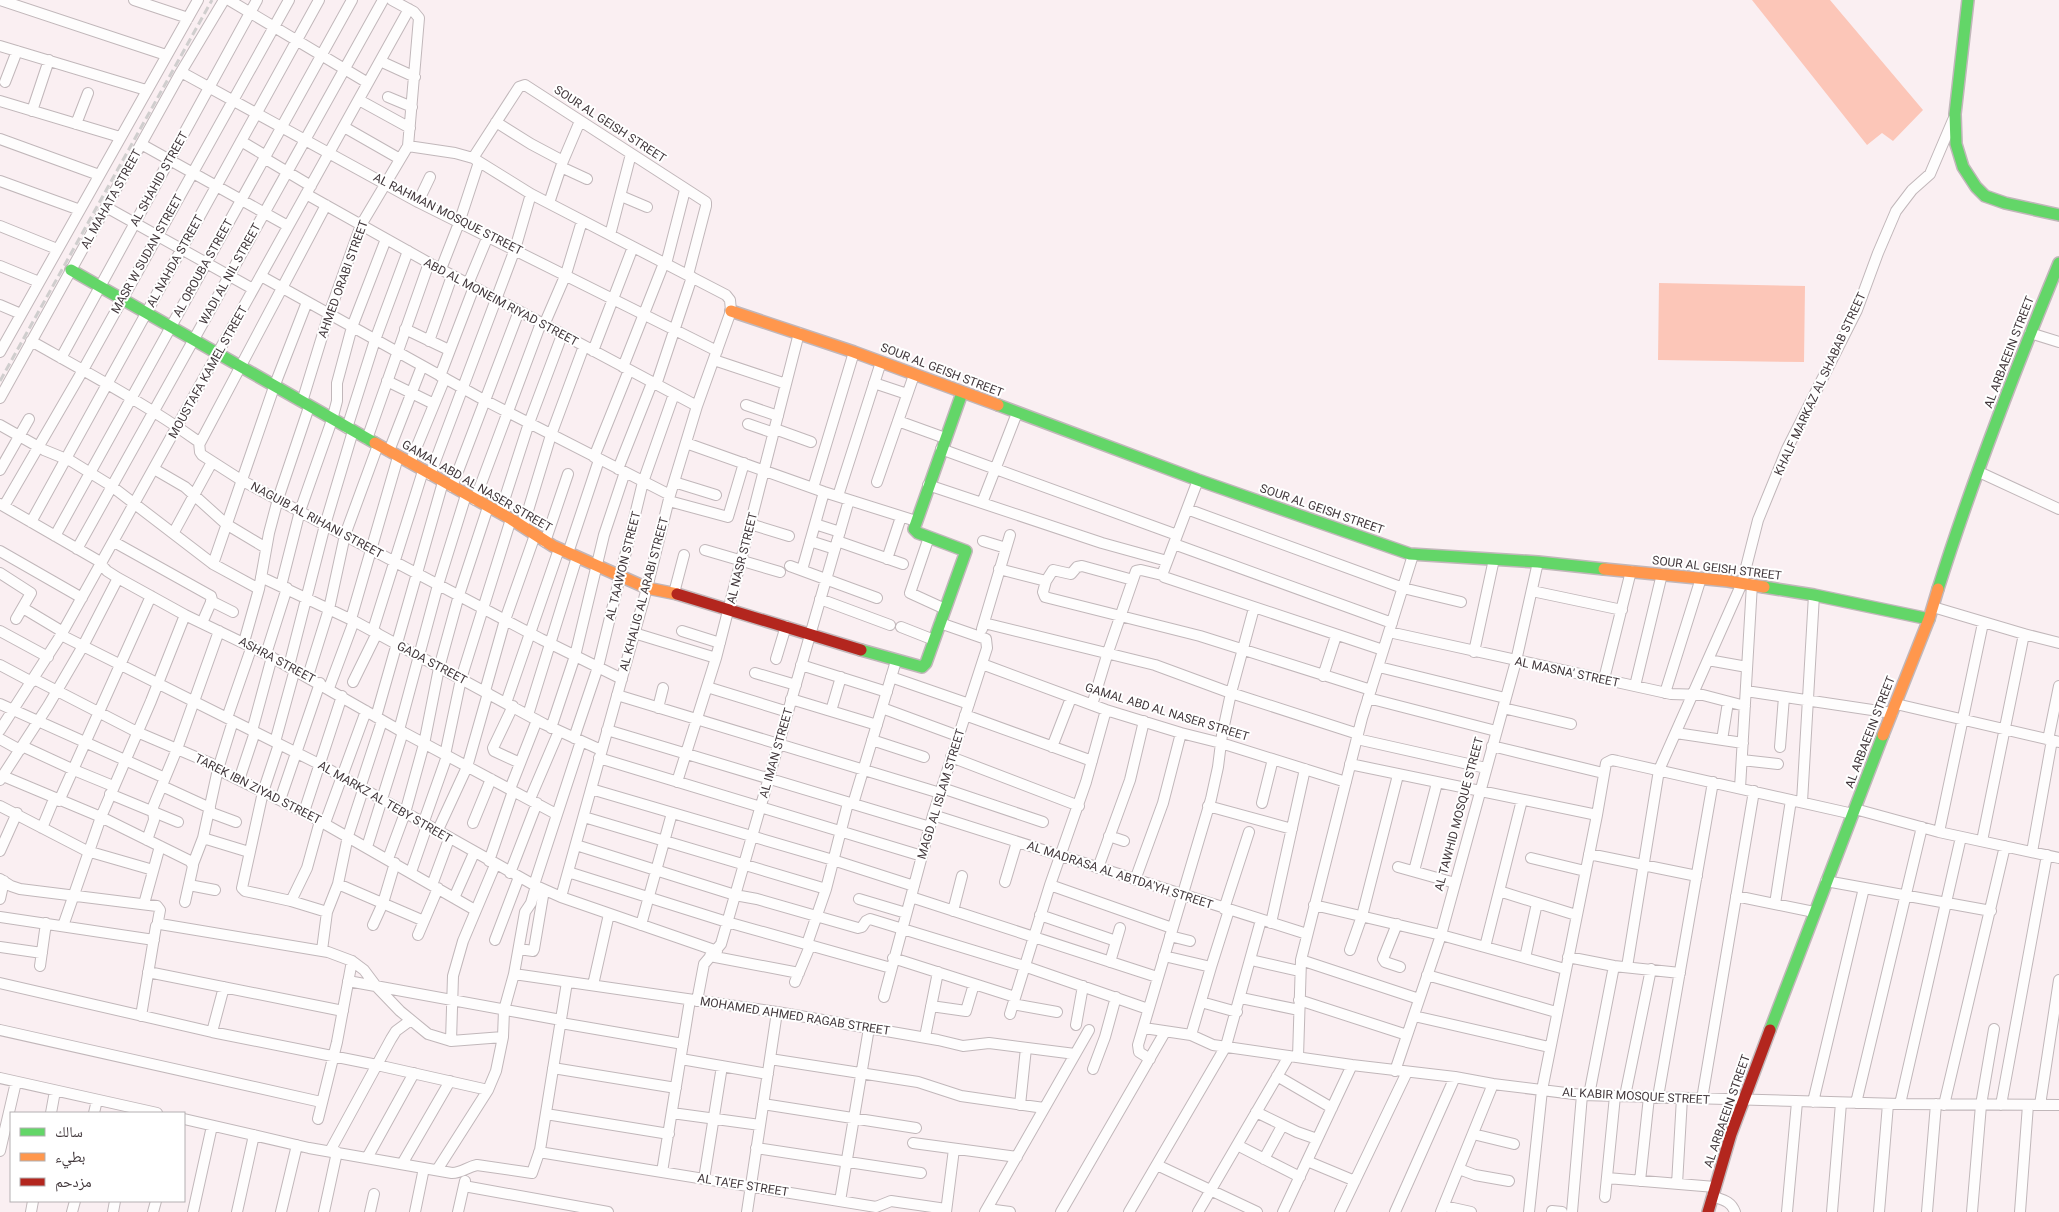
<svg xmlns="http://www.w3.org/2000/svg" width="2059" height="1212" font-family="Roboto,'Noto Naskh Arabic',sans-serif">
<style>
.grass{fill:#fcc6b8}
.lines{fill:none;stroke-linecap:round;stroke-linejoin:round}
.street-casing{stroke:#c1b7ba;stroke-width:12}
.fast-casing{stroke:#c1b7ba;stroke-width:14}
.slow-casing{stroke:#c1b7ba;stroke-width:14}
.jam-casing{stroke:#c1b7ba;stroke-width:14}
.street{stroke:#fefdfd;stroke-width:10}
.fast{stroke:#63d668;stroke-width:11}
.slow{stroke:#ff974d;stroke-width:11}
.jam{stroke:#b3261e;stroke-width:11}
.rail{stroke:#d0cece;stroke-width:3;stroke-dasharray:8 4;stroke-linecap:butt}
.labels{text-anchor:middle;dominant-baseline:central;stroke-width:4;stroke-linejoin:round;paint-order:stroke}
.street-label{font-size:12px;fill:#41373b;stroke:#fff}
</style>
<rect width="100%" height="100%" fill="#faeff2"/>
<path class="grass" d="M1752,0H1830L1923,110L1893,141L1882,133L1867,145Z
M1659,283L1805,286L1804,362L1658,360Z"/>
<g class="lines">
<g class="street-casing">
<path id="street" d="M0,0L166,55
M134,0L188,18
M229,0L368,83
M0,46L146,90
M380,61L415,77
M181,72L418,202L717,351
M5,82L17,51
M388,97L412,107
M359,100L410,128
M0,101L120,137
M32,111L49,60
M496,122L531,144L563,161
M76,124L88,93
M344,127L400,159
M0,139L99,175
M241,141L266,156
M141,144L288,226
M408,146L455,153L473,158L531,194L726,295L730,300L731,311L697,406L670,495L647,588L561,897
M264,158L311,186
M473,158L519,87L525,85L706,202V206L688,275
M561,167L587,179
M0,181L80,210
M306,194L429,263L697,406
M621,196L647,207
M418,202L430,177
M549,203L563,161L580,121
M106,207L253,289
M0,226L57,249
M610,235L631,154
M666,264L685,190
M0,266L39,282
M441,269L459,223L479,162
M261,276L484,400L670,495
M468,284L488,236
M0,305L21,314
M544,325L566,274L582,221
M405,329L449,350
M2030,333L2059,342
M31,341C88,373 146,404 199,442L200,452L202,455L241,480L325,525L541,639L622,679
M429,341L452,276
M593,351L633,247
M0,352L198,0
M61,358L257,0
M714,360L786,384
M623,367L664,263
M440,376L474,287
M387,381L434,404
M874,383L907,394
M656,385L692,277
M0,398L181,72L224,0
M302,402L329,314L361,225L408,146L419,18L414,12L392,0
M746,405L778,416
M898,421L945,438
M748,424L774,433
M0,425L44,450L71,461L110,485L213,564L259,589
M347,428L375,340L408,251
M775,429L811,442
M367,439L429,263
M200,443L326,205
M686,443L824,492L916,521
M941,449L1177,535
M389,451L422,366
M594,457L629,370
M410,463L445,378
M154,469L185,487L226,524L266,548
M618,469L652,383
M0,470L29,419
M1979,472L2059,509
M430,475L515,249L531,194
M674,482L716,495
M877,482L914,375
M928,485L1102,543L1167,561
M452,487L519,311
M813,488L854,352
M838,496L881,362
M475,500L541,323
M669,501L728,517L744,463
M982,503L1017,413
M0,504L97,560L107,571L118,578L185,615L266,654L399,730L556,814
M4,506L83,370L289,0
M1187,509L1403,588L1461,602
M500,513L529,423L562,335
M31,522L319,0
M750,524L789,536
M815,524L840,532
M523,527L551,435L584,346
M174,532L212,462
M55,536L352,0
M929,537L910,593L945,609
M810,541L835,549
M837,541L903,564
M983,541L1006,548
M114,542L211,596L212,600L202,623
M545,542L568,474
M1174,544L1392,623
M77,549L383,0
M705,550L780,572
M0,551L82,598
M568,553L599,460
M887,559L901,517
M213,564L274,387L307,302
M790,566L877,598
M999,569L1046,581L1053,570L1071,574L1077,567L1082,566L1133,580
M802,570L824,492
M0,573L31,593L16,619
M1162,575L1164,577L1383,650
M261,577L354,621L544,724L601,750
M1046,581L1043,592L1045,597L1200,636L1371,690
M281,586L300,511L332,420L337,401V383L352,327L386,239
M1532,591L1622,610
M674,593L684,555
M820,599L890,625
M211,601L233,612
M1933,607L2024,634L2059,643
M23,608L63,632
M351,619L398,457
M984,623L1155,665L1231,693L1358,734
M901,627L934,640
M982,629L1010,535
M373,630L423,471
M0,631L48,657
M682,631L720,643
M1389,632L1671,694L1703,695L1745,706
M634,633L716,658
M61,635L319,764L534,885L561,897L717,951
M244,642L259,589L269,533L278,499L309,407
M1474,652L1494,559
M266,654L287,588
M776,659L786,626
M1708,660L1747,667
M982,664L1106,710L1181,733L1221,743L1346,782
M0,665L32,682
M801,665L887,692
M289,666L325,525L353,431
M1379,667L1505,698
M755,673L796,685
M308,676L329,609L345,535L378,445
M1323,676L1336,636
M891,677L969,704
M34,679L137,732L210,763L223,772L304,812L475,910
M1604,679L1631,571
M353,682L377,633
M1635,686L1662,574
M707,687L788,712
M329,688L354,621
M485,691L505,620L535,535
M1746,691L1892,713
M1665,693L1701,578
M617,695L940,793
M1368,698L1496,731
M791,699L877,725
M506,703L559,549
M0,704L165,778
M1896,704L2059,742
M1092,705L1108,652L1136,571L1141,570L1162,575L1198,480
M513,706L493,748L494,751L520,763
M658,708L663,688
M882,708L958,736
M1503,708L1571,724
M831,711L841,677
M528,715L577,557
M965,715L1092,761
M376,717L443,482
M227,718L252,646
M551,728L575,656L604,535L625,472
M0,730L61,635L409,9
M399,730L438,585L466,495
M607,730L930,827
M252,731L272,657
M1676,733L1743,743
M574,738L598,667L643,482L674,394
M0,739L20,750
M1357,739L1486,768
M872,740L924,757
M1722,740L1728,702
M2048,740L2059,686
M275,742L295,669
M279,744L263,792L242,888L245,891L291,901L327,912
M22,746L74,770L113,786
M1492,746L1603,773
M1052,747L1071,698
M1780,747L1784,697
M445,755L461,679L511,519
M951,757L1079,806
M599,758L922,856
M1742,760L1778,764
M1350,764L1597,815
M3,776L101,817L190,861L193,866L185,902
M0,780L48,706L83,646L118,578
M239,780L255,732
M677,782L716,658L799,333
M162,786L210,808
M360,788L382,721
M942,788L1043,822
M1740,788L1752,584
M510,789L537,720
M591,789L833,860L914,886
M110,794L178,822
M530,799L559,731
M280,800L320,683
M59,801L151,596
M1802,802L1814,595
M1262,803L1273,759
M853,804L896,661
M0,806L87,851L153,870
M1208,806L1292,829
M1855,809L1939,832L2059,858
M209,812L236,822
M304,812L342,696
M933,815L1307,934
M584,817L826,889
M325,823L366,711
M473,823L491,779
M423,824L447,756
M42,828L54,799
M437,832L467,767L488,693
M1939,832L1983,623
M1109,836L1124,841
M203,838L249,852
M147,840L154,820L153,807L177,749L219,631
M1982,841L2024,634
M576,845L735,895L757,899L858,928L862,927L866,921L870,919L1024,966L1148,1009
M367,847L403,732
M0,851L17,813
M2032,852L2052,740
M1589,854L1697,876
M1531,858L1585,871
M388,859L405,813L424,744L439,668L459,595L488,507
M489,861L513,791
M193,864L203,838L218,769L233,721
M1398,867L1455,883
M1098,868L1130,780L1144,721
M1414,871L1437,783
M411,872L427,826
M568,872L727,922L891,968
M510,873L537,803
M0,879L11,886L20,889L157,906L160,910L158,921L160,924L328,952L352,961L364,970L376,986L400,1011L428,1034L451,1041L503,1037
M1135,880L1163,803L1181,733
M1826,881L1991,911
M1005,882L1017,842
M338,884L424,921
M189,885L215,890
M432,885L449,839
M534,885L581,741
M1050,885L1172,928
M1499,891L1576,915
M1736,896L1814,912
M911,897L1157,977
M454,898L474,853
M0,899L4,881
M859,899L906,913
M291,901L307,868L320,821
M144,904L160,846
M1775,904L1791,800
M1314,905L1441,935L1565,969
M1224,909L1249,832
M953,911L962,876
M1040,915L1116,941
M0,917L154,940
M1271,923L1305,769
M1397,924L1383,959L1385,962L1400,967
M373,925L383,903L395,863
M641,925L672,813
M63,926L101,817L151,701L185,615
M418,935L438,888
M1170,936L1190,941
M495,940L519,877
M807,944L826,889L848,803
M0,947L42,953
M1485,947L1522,800
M519,949L533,951L534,949L544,890
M322,950L327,912L338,884L348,836L363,790
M1350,950L1362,916L1398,775
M710,956L799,973
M1164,956L1211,967L1229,910
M1568,957L1614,966L1680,973
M893,958L1015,997
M1525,958L1537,903
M1251,960L1299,971
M1301,960L1419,999
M1110,962L1120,928
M40,966L46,923
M1627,967L1659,770L1742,583L1758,520L1787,449L1857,310L1878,253L1896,211L1912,190L1930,174L1953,120
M148,972L343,1011
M514,974L777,1012L938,1040L963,1046L989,1043L1075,1054
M1427,975L1556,1012
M348,981L561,1020
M795,982L810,946
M0,983L212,1032L377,1065L488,1090
M593,985L609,914
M884,997L933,815L987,648L986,639L940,623
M1241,998L1299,1010
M1299,1000L1407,1035
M697,1001L704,964L721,944L849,500
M1201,1002L1237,1012
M1013,1004L1057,1012
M931,1006L966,1011L974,984
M1010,1014L1050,885L1086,782L1106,710
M141,1016L156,926L159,922
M1414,1016L1549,1047
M561,1023L683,1044
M1076,1025L1083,986
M1144,1028L1191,1035L1213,1045L1352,1065L1455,1077L1493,1084L1582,1095L1900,1104L2059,1105
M0,1030L321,1102
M212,1032L224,987
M1191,1035L1211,967
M925,1037L938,972
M451,1041L453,976L463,941L495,865
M1298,1057L1301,960L1362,718L1413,555
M681,1059L768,1074
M770,1059L918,1082L961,1096L1044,1108
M1150,1059L1139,1052L1138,1045L1211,799L1218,767L1222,735L1231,693L1254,608
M553,1068L676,1088
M1093,1069L1105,1037L1116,997
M1395,1071L1441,935L1516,661L1538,562
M1277,1076L1332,1108
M0,1078L157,1113
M1589,1095L1614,966
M1625,1096L1651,969
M1658,1097L1713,782
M1702,1099L1754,791
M1813,1102L1864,888
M1856,1103L1922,827
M763,1104L916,1128
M1900,1104L1961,837
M1020,1105L1026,1048
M1944,1105L2005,846
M2001,1105L2047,855
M2040,1105L2059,980
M1256,1112L1297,1132L1317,1139
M51,1113L55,1091
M94,1113L97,1100
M672,1113L760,1125
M546,1114L669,1134
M184,1119L309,1148L452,1173C462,1173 467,1167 477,1165L532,1173L540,1150L567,982
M318,1119L337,1042L352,961
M1473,1134L1514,1144
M913,1143L1017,1157
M1237,1145L1300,1177
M756,1148L921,1173
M0,1151L16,1082
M330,1151L391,1039L396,1031L411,1020
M539,1152L876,1207L891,1201L946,1209
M367,1158L414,1073
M1264,1159L1282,1126
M1307,1161L1355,1181
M402,1164L450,1081
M1157,1165L1257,1212
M1459,1169L1475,1175L1509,1181
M437,1170L488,1090L496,1071L503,1037L504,1010L514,974L525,912L531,903L536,886
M662,1172L690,1000
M1607,1178L1715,1187
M704,1179L722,1066
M1640,1181L1649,1097
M1677,1184L1682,1098
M464,1186L608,1212
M1712,1196C1723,1200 1731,1201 1735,1212
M1605,1197L1615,1096
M840,1201L869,1028
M1444,1206L1471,1212
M987,1209L1010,1212
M1552,1211L1562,1212
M31,1212L33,1201
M72,1212L75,1201
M113,1212L115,1201
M153,1212L156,1201
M193,1212L212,1126
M237,1212L254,1135
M281,1212L297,1145
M324,1212L337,1152
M370,1212L374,1194
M415,1212L424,1168
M458,1212L465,1181
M747,1212L777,1012
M946,1212L954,1149
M985,1212L1089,1030
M1061,1212L1165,1032
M1129,1212L1226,1046L1261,920
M1198,1212L1289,1056
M1283,1212L1352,1065
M1340,1212L1407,1072
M1395,1212L1455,1077
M1441,1212L1493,1084
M1529,1212L1542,1090L1597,815L1606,763L1612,760L1617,761L1853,814
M1572,1212L1582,1095
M1787,1212L1797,1102
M1832,1212L1841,1103
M1879,1212L1888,1104
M1927,1212L1936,1104
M1972,1212L1981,1105L1994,1029
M2020,1212L2028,1105"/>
</g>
<g class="fast-casing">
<path id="fast" d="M1968,0L1955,114L1956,144L1963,167L1976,187L1985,196L2005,203L2059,215
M71,270L375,443
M998,405L1198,480L1410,554L1538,562L1604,569
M1764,587L1814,595L1929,619
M1938,589C1973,478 2015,370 2059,263
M861,650L922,667L926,663L966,551L918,533L914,529L962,393
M1770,1030L1883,735"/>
</g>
<g class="slow-casing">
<path id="slow" d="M731,311L854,352L998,405
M375,443L511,519L553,546L647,588L677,594
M1604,569L1728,581L1764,587
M1883,735L1929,619L1938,589"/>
</g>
<g class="jam-casing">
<path id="jam" d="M677,594L861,650
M1708,1212L1731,1134L1770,1030"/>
</g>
<use href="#street" class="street"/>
<use href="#fast" class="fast"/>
<use href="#slow" class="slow"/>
<use href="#jam" class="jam"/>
<path class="rail" d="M0,381L212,0"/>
</g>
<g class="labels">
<g class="street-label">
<text transform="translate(610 124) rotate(33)">SOUR AL GEISH STREET</text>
<text transform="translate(159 179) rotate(-61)">AL SHAHID STREET</text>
<text transform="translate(111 199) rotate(-61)">AL MAHATA STREET</text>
<text transform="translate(448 214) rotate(27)">AL RAHMAN MOSQUE STREET</text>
<text transform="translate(147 254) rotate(-61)">MASR W SUDAN STREET</text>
<text transform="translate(175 261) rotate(-61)">AL NAHDA STREET</text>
<text transform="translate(203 268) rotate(-61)">AL OROUBA STREET</text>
<text transform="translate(230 274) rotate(-61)">WADI AL NIL STREET</text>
<text transform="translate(343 279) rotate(-70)">AHMED ORABI STREET</text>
<text transform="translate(501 302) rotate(28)">ABD AL MONEIM RIYAD STREET</text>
<text transform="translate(2009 352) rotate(-69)">AL ARBAEEIN STREET</text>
<text transform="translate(942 370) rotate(21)">SOUR AL GEISH STREET</text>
<text transform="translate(208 372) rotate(-61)">MOUSTAFA KAMEL STREET</text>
<text transform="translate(1820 384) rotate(-65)">KHALF MARKAZ AL SHABAB STREET</text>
<text transform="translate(477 486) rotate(30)">GAMAL ABD AL NASER STREET</text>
<text transform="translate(1322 509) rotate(19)">SOUR AL GEISH STREET</text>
<text transform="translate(317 520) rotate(28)">NAGUIB AL RIHANI STREET</text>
<text transform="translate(742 558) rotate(-76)">AL NASR STREET</text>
<text transform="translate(623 566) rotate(-76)">AL TAAWON STREET</text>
<text transform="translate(1717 568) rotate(7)">SOUR AL GEISH STREET</text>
<text transform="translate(644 594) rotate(-75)">AL KHALIG AL ARABI STREET</text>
<text transform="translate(277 660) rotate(28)">ASHRA STREET</text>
<text transform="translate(432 663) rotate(28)">GADA STREET</text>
<text transform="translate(1567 672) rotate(12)">AL MASNA' STREET</text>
<text transform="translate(1167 712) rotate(17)">GAMAL ABD AL NASER STREET</text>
<text transform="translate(1870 732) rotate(-69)">AL ARBAEEIN STREET</text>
<text transform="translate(776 753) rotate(-74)">AL IMAN STREET</text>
<text transform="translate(258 789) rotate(27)">TAREK IBN ZIYAD STREET</text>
<text transform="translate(941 794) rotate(-73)">MAGD AL ISLAM STREET</text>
<text transform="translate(385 802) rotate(30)">AL MARKZ AL TEBY STREET</text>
<text transform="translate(1459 814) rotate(-75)">AL TAWHID MOSQUE STREET</text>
<text transform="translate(1120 875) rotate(18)">AL MADRASA AL ABTDA'YH STREET</text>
<text transform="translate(795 1016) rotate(9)">MOHAMED AHMED RAGAB STREET</text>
<text transform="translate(1636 1096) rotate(3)">AL KABIR MOSQUE STREET</text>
<text transform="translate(1727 1111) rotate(-71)">AL ARBAEEIN STREET</text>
<text transform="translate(743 1185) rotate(9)">AL TA'EF STREET</text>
</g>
</g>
<rect x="10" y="1112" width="175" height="90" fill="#ffffff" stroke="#b3afb1"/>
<rect x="20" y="1128" width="25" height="8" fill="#63d668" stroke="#b3afb1"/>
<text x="55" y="1137" font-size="15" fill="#41373b">سالك</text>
<rect x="20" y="1153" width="25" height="8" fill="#ff974d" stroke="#b3afb1"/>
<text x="55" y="1162" font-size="15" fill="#41373b">بطيء</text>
<rect x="20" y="1178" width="25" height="8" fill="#b3261e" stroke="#b3afb1"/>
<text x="55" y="1187" font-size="15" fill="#41373b">مزدحم</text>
</svg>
